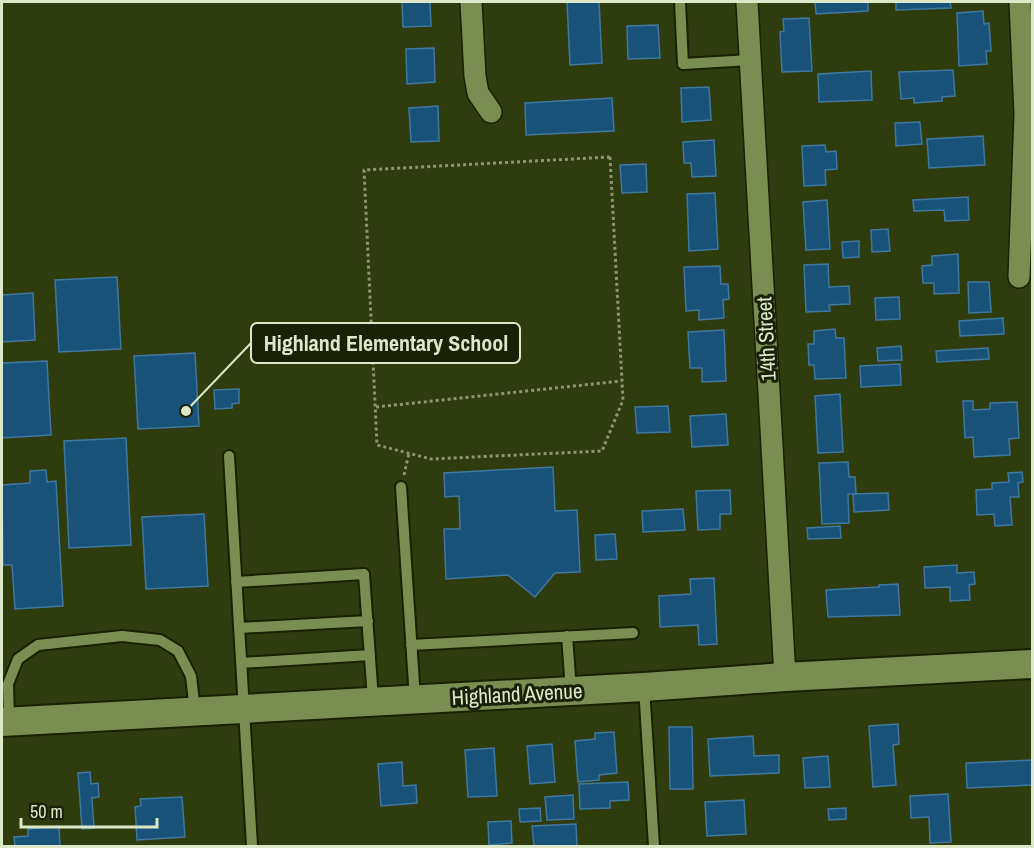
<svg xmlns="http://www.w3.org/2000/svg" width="1034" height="848" font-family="'Archivo Narrow',sans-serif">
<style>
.building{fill:#195279;stroke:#4077a0;stroke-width:1.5}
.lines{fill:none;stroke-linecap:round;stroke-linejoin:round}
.service-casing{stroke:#192102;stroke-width:14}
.minor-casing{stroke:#192102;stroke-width:24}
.secondary-casing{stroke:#192102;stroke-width:32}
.path{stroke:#8c9770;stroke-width:3;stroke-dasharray:3 3;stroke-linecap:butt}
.service{stroke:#7b8e52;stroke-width:10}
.minor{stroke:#7b8e52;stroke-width:21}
.secondary{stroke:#7b8e52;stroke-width:28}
.labels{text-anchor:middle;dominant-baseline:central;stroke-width:6;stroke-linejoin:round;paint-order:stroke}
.street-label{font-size:21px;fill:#dde8c8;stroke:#192108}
.leader{fill:none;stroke:#dde8c8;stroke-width:2}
.callout-dot{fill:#dde8c8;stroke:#192108;stroke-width:2}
.callout{fill:#192108;stroke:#dde8c8;stroke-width:2}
.callout-label{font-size:22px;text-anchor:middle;font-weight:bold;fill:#dde8c8}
</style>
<rect width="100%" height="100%" fill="#2f3c0d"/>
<path class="building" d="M402,2H430L431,26L403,27Z
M567,2H599L602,63L570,65Z
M815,2H868V11L816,14Z
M896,2H950L951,8L896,10Z
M983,11L984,24L989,23L991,51H986L987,64L959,66L957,13Z
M809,18L812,71L782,72L780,32L784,31L783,19Z
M658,25L660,58L628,59L627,26Z
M434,48L435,82L407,84L406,49Z
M953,70L955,96L942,97V101L914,103V98L901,99L899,72Z
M871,71L872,100L819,102L818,74Z
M709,87L711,120L682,122L681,88Z
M612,98L614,131L526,135L525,103Z
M438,106L439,141L411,142L409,108Z
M920,122L922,144L896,146L895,123Z
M983,136L985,165L929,168L927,139Z
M714,140L716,176L692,177L691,163H684L683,142Z
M825,145L826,152L836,151L837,169L825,170L826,185L804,186L802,146Z
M646,164L647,192L622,193L620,165Z
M715,193L718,249L689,251L687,194Z
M968,197L969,220L945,221L944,210L914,211L913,200Z
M827,200L830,249L806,250L803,202Z
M888,229L890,251L872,252L871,230Z
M859,241V257L843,258L842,242Z
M958,254L959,293L934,294V283H923L922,266L932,265V256Z
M828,264L829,287L849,286L850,304L829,305L830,311L806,312L804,265Z
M720,266L721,284H728L729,299L723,300L724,318L699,320V310L686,311L684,267Z
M117,277L121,349L59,352L55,280Z
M968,282H989L991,312L969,313Z
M33,293L35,340L2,342V295Z
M899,297L900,319L876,320L875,298Z
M1003,318L1004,334L960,336L959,321Z
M835,329L836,338H844L846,378L815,379L814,365H809L808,344H814V331Z
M724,330L726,381L702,382V368H690L688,332Z
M901,346L902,360L878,361L877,348Z
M988,348L989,359L937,362L936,351Z
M195,353L199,426L138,429L134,356Z
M47,361L51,435L2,438V363Z
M900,364L901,385L861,387L860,366Z
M239,389V403L232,404V408L215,409L214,390Z
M840,394L843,452L818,453L815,396Z
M963,401H973V410L990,409V403L1017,402L1019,438L1009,439L1010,455L974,457L973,437L965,438Z
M668,406L670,432L637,433L635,407Z
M726,414L728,445L692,447L690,416Z
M126,438L131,545L69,548L64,441Z
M848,462L849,477H855L856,494H848L849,523L822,524L819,463Z
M553,467L555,511L577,510L580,572L555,573L535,597L508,575L446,579L444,529H460L459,496L445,497L444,473Z
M46,470L47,482L56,481L63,606L15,609L12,565H3L2,485L30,483V471Z
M1022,472L1023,482L1018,483L1019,497H1010L1012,525L995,526L994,514L977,515L976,490L992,489V483L1009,482L1008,473Z
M730,490L731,514H720V529L698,530L696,491Z
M888,493L889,510L854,512L853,494Z
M683,509L685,530L643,532L642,511Z
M204,514L208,586L146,589L142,517Z
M840,526L841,538L808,539L807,528Z
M615,534L617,559L596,560L595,535Z
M957,565V573L974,572L975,584L969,585L970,600L950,601V587L925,588L924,567Z
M714,578L717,644L699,645L698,625L660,627L659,596L691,594L690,579Z
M898,584L900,615L828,617L826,590L879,587V585Z
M898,724L899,744L893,745L896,785L873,787L869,726Z
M669,727H692L693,789H670Z
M614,732L617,773L599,775V780L578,782L575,741L595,739V733Z
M753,736L754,756L779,755V773L710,776L708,739Z
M552,744L555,782L530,784L527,746Z
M494,748L497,796L468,797L465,750Z
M828,756L830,787L805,788L803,758Z
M1032,760V785L967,788L966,763Z
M402,762L403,786L416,785L417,803L381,806L378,764Z
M90,772L91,784L98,783L99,797L92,798L94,828L82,829L78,773Z
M628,782L629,800L610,801V808L580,809L579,784Z
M948,794L951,842L930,843L929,817L911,818L910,796Z
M573,795L574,819L547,820L545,797Z
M182,797L185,837L137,840L135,807L141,806L140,799Z
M744,800L746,834L707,836L705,802Z
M540,808L541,821L520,822L519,809Z
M846,808V819L829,820L828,809Z
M511,821L512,843L489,845L488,822Z
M576,824L577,846H534L532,826Z
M59,826L60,846H15L14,837L28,836V829Z"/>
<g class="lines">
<g class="service-casing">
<path id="service" d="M680,2L683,64L750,60
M229,456L252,846
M401,487L415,699
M236,582L364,574L373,700
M239,628L368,621
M567,636L571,690
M411,645L633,633
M241,663L370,655
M644,687L654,846
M9,721L8,684L18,659L38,645L122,636L160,640L178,651L191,676L195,711"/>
</g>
<g class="minor-casing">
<path id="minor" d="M471,2L475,76L478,93L491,112
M747,2L785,677
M1019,277L1025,114L1020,2"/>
</g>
<g class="secondary-casing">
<path id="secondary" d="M2,722L644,687L785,677L1032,664"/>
</g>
<path class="path" d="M610,157L623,400L602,451L431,459L377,445L364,170Z
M376,407L621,381
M404,475L409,453"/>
<use href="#service" class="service"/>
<use href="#minor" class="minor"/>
<use href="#secondary" class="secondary"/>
</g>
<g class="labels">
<g class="street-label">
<text transform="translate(766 339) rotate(-93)">14th Street</text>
<text transform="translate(517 694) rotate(-3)">Highland Avenue</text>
</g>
</g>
<path class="leader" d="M186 411L251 343"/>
<circle class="callout-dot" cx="186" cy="411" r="6"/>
<rect class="callout" x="251" y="323" width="269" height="40" rx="6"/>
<g class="callout-label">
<text x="386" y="351">Highland Elementary School</text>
</g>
<rect width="1034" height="848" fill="none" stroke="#dde8c8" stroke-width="6"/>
<path d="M21 818v9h136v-9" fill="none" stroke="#dde8c8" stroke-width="3"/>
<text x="30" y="818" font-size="18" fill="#dde8c8" stroke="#192108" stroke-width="4.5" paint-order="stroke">50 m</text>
</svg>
